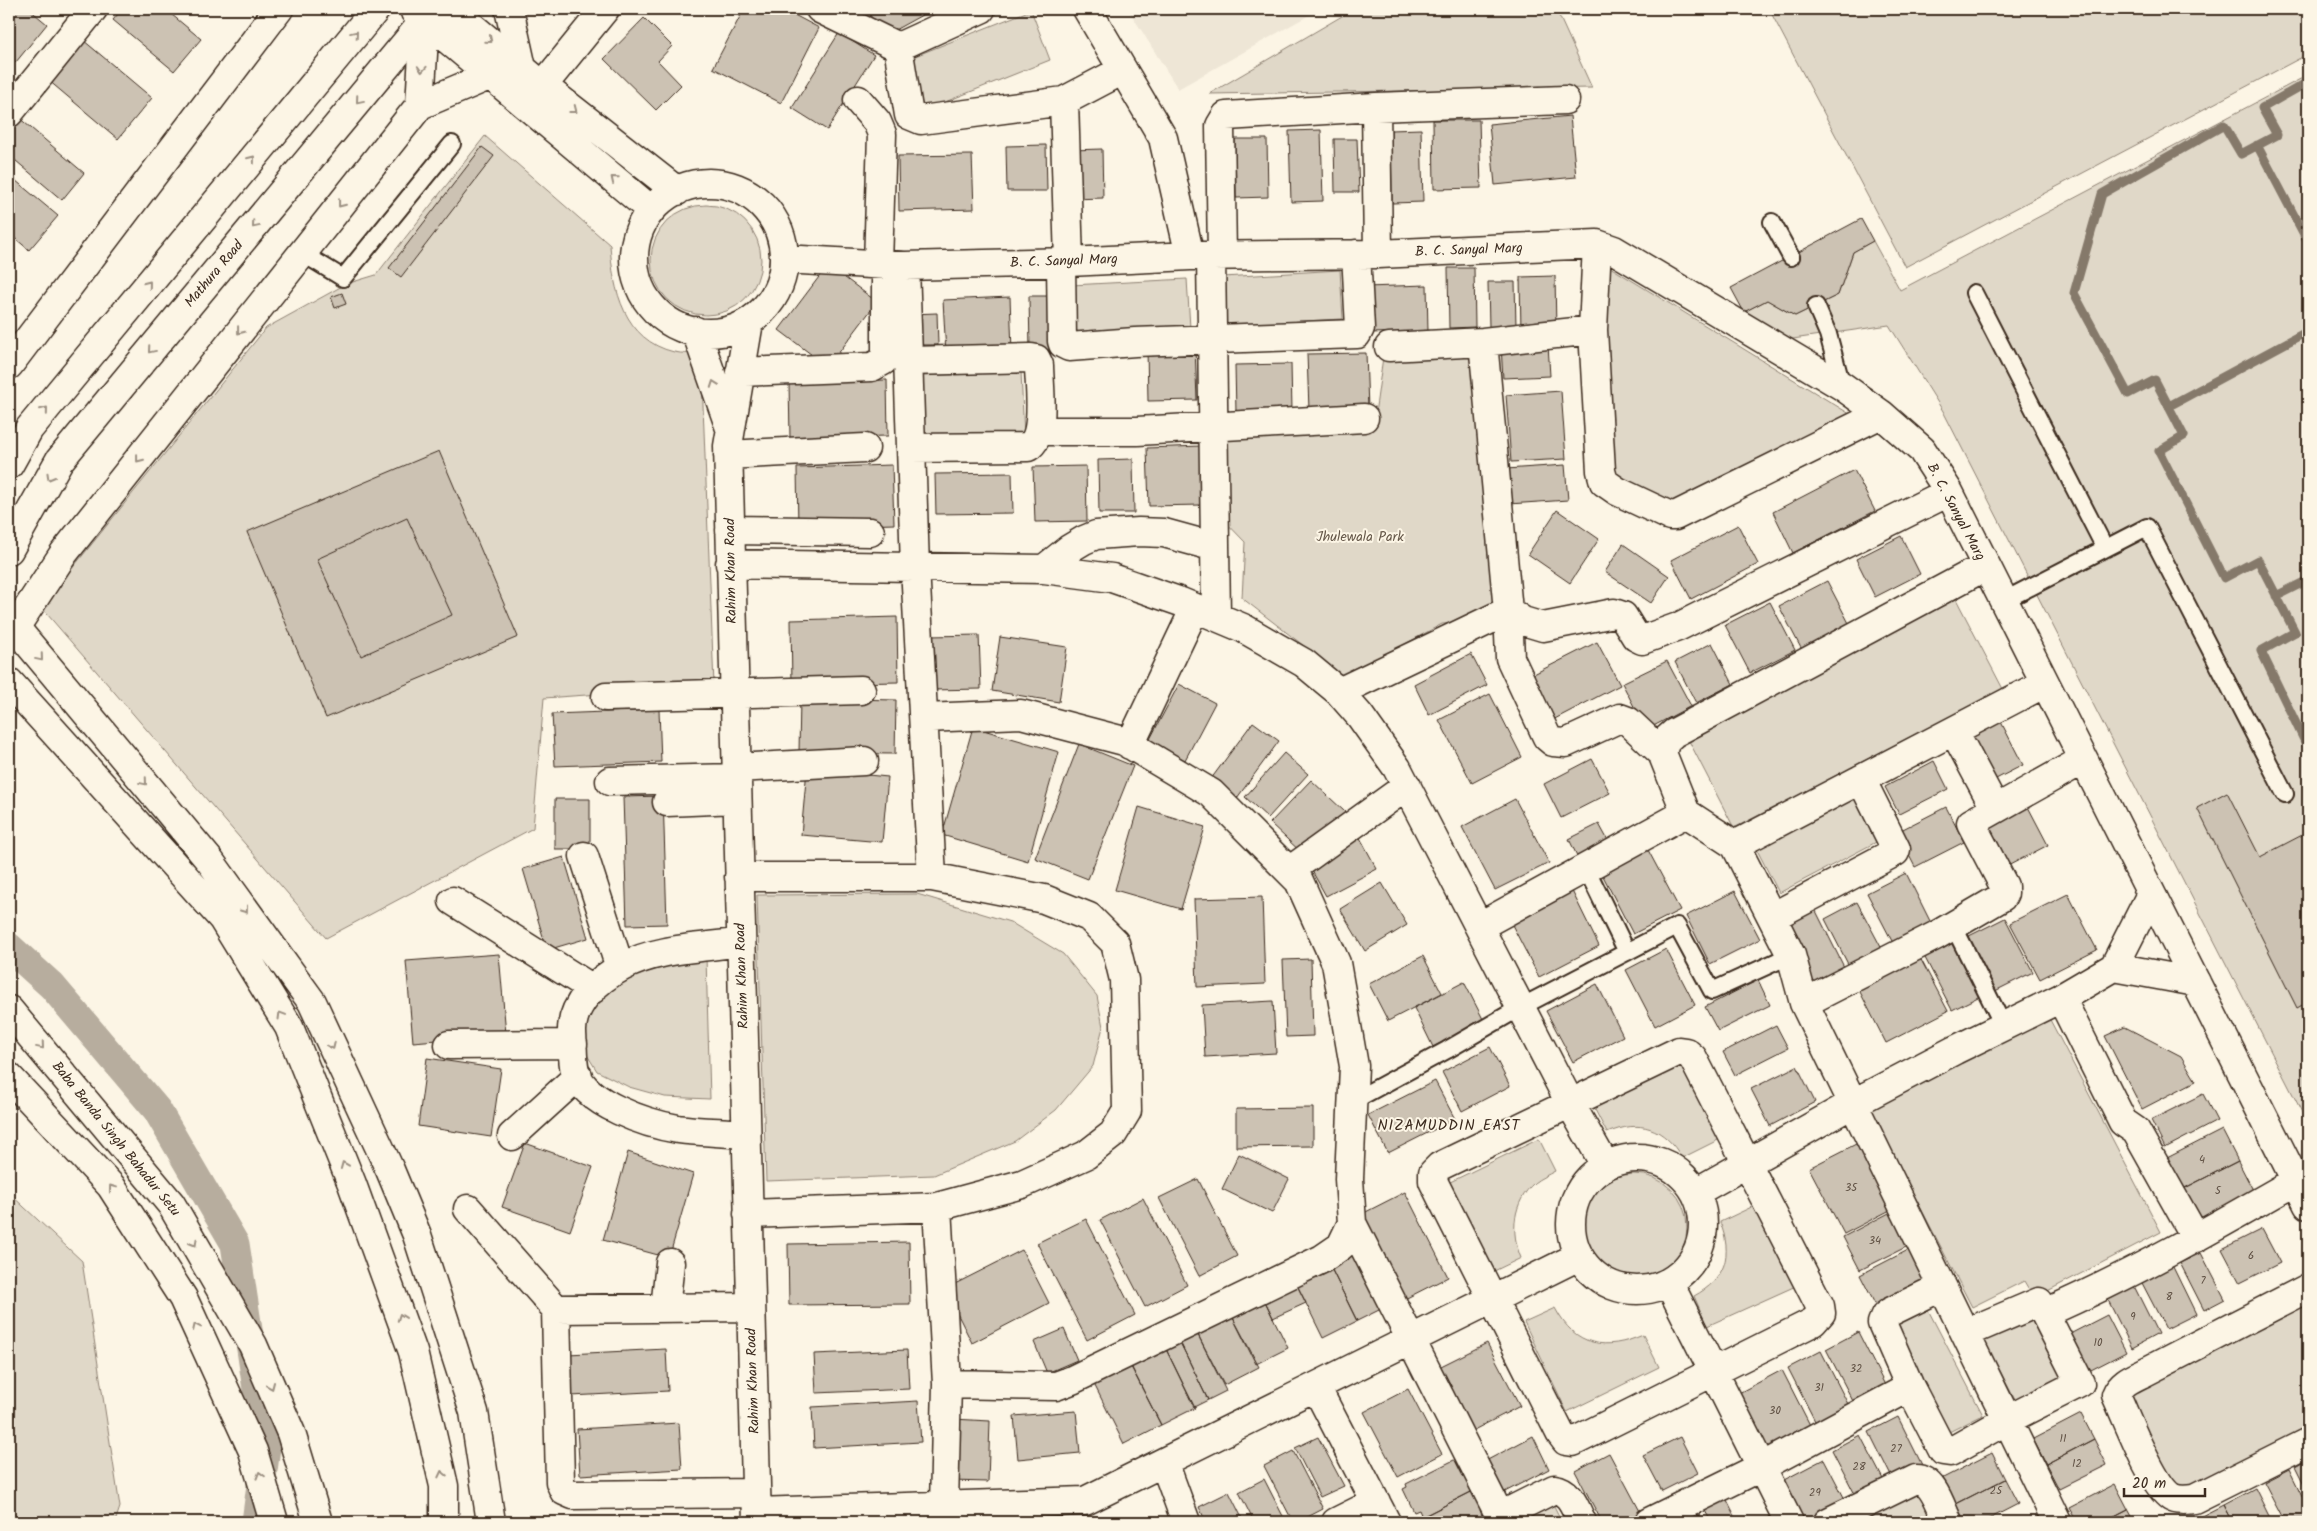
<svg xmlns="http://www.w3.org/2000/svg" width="2317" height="1531" font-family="Kalam,sans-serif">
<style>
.built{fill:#eee6d6}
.green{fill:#e0d8c8;stroke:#8e8173}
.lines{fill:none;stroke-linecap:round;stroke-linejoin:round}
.stream{stroke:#85796b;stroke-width:9}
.canal{stroke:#b7ad9e;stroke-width:29}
.building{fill:#ccc2b3;stroke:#3b2a1e}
.lane-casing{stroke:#3b2a1e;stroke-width:20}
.street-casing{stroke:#3b2a1e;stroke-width:31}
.secondary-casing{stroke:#3b2a1e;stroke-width:31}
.primary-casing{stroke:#3b2a1e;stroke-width:31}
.highway-casing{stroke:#3b2a1e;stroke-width:31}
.lane{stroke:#fcf5e5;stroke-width:16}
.street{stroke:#fcf5e5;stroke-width:28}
.secondary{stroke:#fcf5e5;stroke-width:28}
.primary{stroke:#fcf5e5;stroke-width:28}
.highway{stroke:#fcf5e5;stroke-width:28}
.oneway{stroke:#9c9082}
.labels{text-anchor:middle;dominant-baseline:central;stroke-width:4;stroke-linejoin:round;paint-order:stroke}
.number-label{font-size:11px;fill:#5f5043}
.street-label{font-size:14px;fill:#3b2a1e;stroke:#fcf5e5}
.park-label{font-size:14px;fill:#645648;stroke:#fcf5e5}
.neighbourhood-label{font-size:15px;letter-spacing:1px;fill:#3b2a1e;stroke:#fcf5e5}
</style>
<rect width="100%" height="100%" fill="#fcf5e5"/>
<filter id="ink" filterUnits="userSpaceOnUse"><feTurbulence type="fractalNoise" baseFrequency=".02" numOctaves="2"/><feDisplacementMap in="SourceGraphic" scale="10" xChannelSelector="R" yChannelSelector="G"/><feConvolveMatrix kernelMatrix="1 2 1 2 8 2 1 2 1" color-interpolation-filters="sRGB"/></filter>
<g filter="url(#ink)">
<path class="built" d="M1128,9H1320L1178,89Z"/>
<path class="green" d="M1354,9H1556L1592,88L1209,94Z
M1769,9H2308V54L1905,267Z
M1031,10L1050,60L925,110L905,60Z
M2308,75V1124L1943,411L1889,325L1779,341L1744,312L1767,300L1795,316L1838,295L1853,252L1873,241L1900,290Z
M485,136L610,245C613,290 624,340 674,352C682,354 693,353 701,354L714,686L544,698L533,828L326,938L41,607L266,328L346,284L376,275Z
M651 260a55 55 0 1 1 110 0a55 55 0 1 1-110 0Z
M1605,264L1858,419L1676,509L1607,477Z
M1340,270L1343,319L1226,325L1223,277Z
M1187,279L1190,328L1073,334L1071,285Z
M1472,351L1500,620L1442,624L1344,677L1242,598L1245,542L1218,514L1219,441L1236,428L1374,421L1383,357Z
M1021,372L1024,437L922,440L919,376Z
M1956,599L2003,689L1734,828L1688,739Z
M1859,794L1882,839L1779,893L1756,848Z
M917,894L1010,922L1063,954L1097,996L1103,1027L1093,1066L1056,1110L1015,1141L934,1175L766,1181L757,895Z
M706,957L710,1099L665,1097L629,1087L597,1071L584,1050V1009L638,970Z
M2047,1014L2161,1232L2034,1298L2024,1281L1972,1307L1870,1110Z
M1681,1058L1722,1138L1682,1158C1664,1127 1640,1119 1607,1133L1592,1104Z
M1539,1139L1555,1171C1548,1175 1540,1178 1534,1183C1513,1202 1510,1232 1521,1258L1490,1273L1446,1184Z
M1581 1227a53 53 0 1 1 106 0a53 53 0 1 1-106 0Z
M9,1193L82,1261L120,1507L115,1522H9Z
M1760,1203L1798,1285L1707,1326L1694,1296C1726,1279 1733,1255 1720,1222Z
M2308,1303V1433L2194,1488L2169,1485L2120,1425L2131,1381Z
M1926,1306L1983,1415L1949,1432L1893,1324Z
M1555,1308C1575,1347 1606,1351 1643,1335L1659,1367L1567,1412L1524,1322Z
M2032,1311L2064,1375L2015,1400L1982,1336Z
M1920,1484L1939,1522H1843Z
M1550,1498L1562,1522H1513Z"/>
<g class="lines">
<path class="stream" d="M2308,82L2262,108L2277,135L2241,154L2224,125L2102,194L2074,293L2128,394L2155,380L2184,436L2159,451L2224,578L2258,560L2295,632L2261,651L2308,748
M2257,145L2308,242
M2169,406L2308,331
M2276,596L2308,580"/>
<path class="canal" d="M9,947L52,986L157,1110L235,1244L266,1448L256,1522"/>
</g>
<path class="building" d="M9,9H29L47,24L16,62L9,55Z
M122,9H165L201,39L174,71L113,20Z
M744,9H783L819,28L781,103L713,68Z
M867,9H933L882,37Z
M644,18L672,46L658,61L681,85L656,110L604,59Z
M839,33L874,55L827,130L792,108Z
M83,40L152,98L118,139L48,80Z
M1570,116L1576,177L1495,185L1489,124Z
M18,117L84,173L62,200L9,155V128Z
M1433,120H1479L1481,188L1434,189Z
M1421,129L1423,202L1392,203L1391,130Z
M1321,130L1323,201L1291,202L1289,131Z
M1235,139H1267L1268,197L1236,198Z
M1334,139H1357L1359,192H1335Z
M1046,145L1047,191H1007L1006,146Z
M482,147L494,156L401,277L389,268Z
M1102,149L1103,198L1072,199L1071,150Z
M972,155L974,209L899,211L898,156Z
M9,175L58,216L29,250L9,233Z
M1861,219L1873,241L1853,252L1838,295L1795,316L1767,300L1744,312L1731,288Z
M828,265L877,302L828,367L779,330Z
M1448,268H1474L1475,327L1449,328Z
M1555,276L1556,330L1521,331L1520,277Z
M1488,282H1515L1516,327H1489Z
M1427,285L1428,332L1366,333L1365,287Z
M342,293L346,304L335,308L331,297Z
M1029,296H1054L1055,350L1030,351Z
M1010,297L1012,351L946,354L943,300Z
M937,313L938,345H912L911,314Z
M1548,345L1550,376L1503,378L1501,347Z
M1195,348L1197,400L1148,401L1147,349Z
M1366,353L1368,409L1309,410L1307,354Z
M1291,364L1292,411L1236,413L1235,365Z
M887,380L888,436L790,438L789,382Z
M1561,391L1566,459L1511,462L1506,395Z
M1201,446L1202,505L1149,506L1147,448Z
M439,451L518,637L326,718L247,532Z
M1133,459L1134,513H1099L1098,460Z
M892,465L894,524L798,527L797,468Z
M1565,465L1568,500L1509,504L1506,469Z
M1086,466L1087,521L1035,522L1033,467Z
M1854,470L1875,511L1793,553L1773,512Z
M1012,473L1013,513L936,514L935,474Z
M1557,510L1599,539L1570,583L1528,554Z
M407,518L452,615L361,656L317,559Z
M1738,525L1758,564L1691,599L1671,560Z
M1901,536L1920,574L1875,597L1856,559Z
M1623,544L1669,576L1651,603L1605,572Z
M1827,581L1851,627L1803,652L1779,606Z
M1770,602L1795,650L1750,673L1725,625Z
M897,617L898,682L792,684L791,620Z
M979,635L981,689L932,690L930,636Z
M1000,637L1067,647L1059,702L992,691Z
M1597,642L1620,685L1545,724L1522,680Z
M1712,643L1733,684L1696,703L1675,662Z
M1471,654L1487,685L1429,715L1414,684Z
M1667,661L1691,706L1646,730L1622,683Z
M1179,684L1215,703L1185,760L1149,741Z
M1490,694L1522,757L1472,783L1439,720Z
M800,698L896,700L895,754L799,753Z
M659,710L661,762L555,766L552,714Z
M2000,720L2023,765L1994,780L1971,735Z
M1253,722L1279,741L1237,798L1211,779Z
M973,727L1059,752L1028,861L942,835Z
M1079,744L1133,766L1088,879L1035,858Z
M1284,753L1308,774L1268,818L1245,797Z
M1592,759L1610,793L1561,818L1544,784Z
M1934,761L1948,789L1899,814L1885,787Z
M807,769L888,777L882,842L801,835Z
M1311,780L1345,812L1304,855L1270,823Z
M2227,792L2260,857L2308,832V940L2305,942L2308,949V1002L2297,1008L2197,808Z
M663,796L667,924L627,925L623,797Z
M555,799H590V849H555Z
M1515,799L1549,863L1495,890L1462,827Z
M2026,803L2048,845L2002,869L1980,827Z
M1139,807L1205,827L1181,909L1115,890Z
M1946,807L1964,842L1915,867L1897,832Z
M1599,824L1610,844L1579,860L1569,839Z
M1358,834L1377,869L1326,896L1307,862Z
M1648,850L1680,910L1633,934L1602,874Z
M564,857L588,938L547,950L523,869Z
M1906,873L1931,923L1893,943L1867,893Z
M1382,883L1407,925L1365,951L1340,909Z
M1570,887L1599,946L1539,977L1509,919Z
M1735,891L1760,939L1710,964L1686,916Z
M2068,894L2097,950L2040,979L2010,923Z
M1262,897L1265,984L1197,987L1194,899Z
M1857,902L1883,951L1850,968L1825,919Z
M1814,907L1846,971L1812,989L1779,925Z
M2005,918L2033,972L1993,992L1965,938Z
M1953,938L1982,995L1952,1010L1923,954Z
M1666,949L1695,1005L1655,1026L1626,970Z
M499,954L506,1034L413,1042L406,961Z
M1918,954L1948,1011L1886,1043L1857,986Z
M1423,956L1442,993L1388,1021L1369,984Z
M1311,959L1313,1036L1286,1037L1283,960Z
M1758,980L1770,1005L1718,1031L1705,1007Z
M1464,982L1484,1021L1433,1047L1414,1008Z
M1597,984L1623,1036L1573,1062L1546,1011Z
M1273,1001L1276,1053L1205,1057L1202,1005Z
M1776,1025L1788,1048L1735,1075L1723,1052Z
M2125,1027L2181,1056L2196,1081L2142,1109L2105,1036Z
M1490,1047L1510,1086L1462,1111L1442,1072Z
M427,1058L501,1069L491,1137L418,1126Z
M1797,1066L1815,1102L1770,1126L1751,1089Z
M1435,1081L1455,1119L1388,1153L1368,1115Z
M2203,1094L2217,1121L2165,1148L2151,1120Z
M1313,1108V1146L1236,1147V1109Z
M2222,1130L2238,1161L2181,1190L2165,1159Z
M525,1143L593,1167L570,1231L502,1207Z
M1858,1143L1892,1209L1844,1234L1809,1168Z
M628,1152L693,1174L669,1258L603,1240Z
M1239,1154L1289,1179L1272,1213L1222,1189Z
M2238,1161L2254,1192L2197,1221L2181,1190Z
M1198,1179L1237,1256L1199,1276L1159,1198Z
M1405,1192L1448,1277L1397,1303L1354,1218Z
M1143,1198L1187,1285L1145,1307L1100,1220Z
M1891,1212L1908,1246L1860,1270L1843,1237Z
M1086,1219L1135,1315L1087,1340L1037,1243Z
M2262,1229L2280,1263L2240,1283L2222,1249Z
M909,1242L910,1304L789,1305L788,1244Z
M1359,1247L1389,1305L1357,1321L1328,1262Z
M1912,1248L1928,1279L1876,1306L1860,1275Z
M1022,1250L1049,1303L972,1343L945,1289Z
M2201,1253L2225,1299L2204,1310L2180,1263Z
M1328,1262L1357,1321L1323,1338L1294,1279Z
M2172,1265L2196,1314L2166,1329L2141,1281Z
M1294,1279L1306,1303L1273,1318L1262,1295Z
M2134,1286L2158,1334L2132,1348L2108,1300Z
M1262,1295L1288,1348L1256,1364L1230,1312Z
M1230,1312L1259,1367L1224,1385L1195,1329Z
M2107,1315L2126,1352L2089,1371L2070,1334Z
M1064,1329L1077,1360L1047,1373L1034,1342Z
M1195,1329L1226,1391L1208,1400L1178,1338Z
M1858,1332L1887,1389L1855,1405L1826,1349Z
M1178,1338L1208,1400L1194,1407L1164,1345Z
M1487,1343L1520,1406L1470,1432L1437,1368Z
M1164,1345L1195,1408L1161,1425L1129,1363Z
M666,1349L668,1391L571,1396L568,1354Z
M907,1350L909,1389L816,1393L814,1354Z
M1821,1351L1850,1408L1817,1425L1788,1368Z
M1131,1366L1161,1425L1124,1444L1094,1384Z
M1782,1370L1812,1429L1768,1452L1737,1394Z
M1408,1389L1442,1454L1398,1477L1364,1412Z
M918,1401L921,1442L814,1448L812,1407Z
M1076,1411L1080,1453L1018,1459L1014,1416Z
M2081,1414L2094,1439L2046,1464L2033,1439Z
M1898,1417L1923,1467L1894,1482L1869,1432Z
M953,1419L990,1421L988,1482L951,1481Z
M679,1423L682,1469L580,1475L577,1429Z
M1860,1435L1886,1485L1858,1500L1832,1450Z
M1533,1436L1549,1469L1497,1496L1480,1464Z
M1318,1437L1344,1486L1320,1497L1295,1448Z
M1680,1437L1698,1473L1662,1491L1643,1455Z
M2094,1439L2107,1465L2059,1489L2046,1464Z
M1293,1451L1323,1509L1298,1522H1293L1264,1466Z
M1609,1453L1641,1513L1624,1522H1602L1575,1471Z
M1992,1453L2005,1479L1956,1504L1943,1478Z
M1456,1459L1475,1490L1422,1517L1419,1510L1414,1512L1403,1489L1407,1487L1406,1484Z
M1824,1459L1848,1505L1815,1522H1803L1782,1481Z
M2308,1459V1492L2295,1466Z
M2289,1469L2308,1508V1522H2285L2264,1482Z
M1264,1479L1286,1522H1254L1239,1492Z
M2005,1479L2018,1504L1983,1522H1965L1956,1504Z
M2115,1484L2128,1509L2103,1522H2077L2069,1508Z
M2255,1488L2272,1522H2232L2223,1505Z
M1475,1490L1484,1508L1480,1510L1483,1518L1488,1515L1491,1522H1420L1422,1517Z
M1229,1492L1244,1522H1206L1199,1507Z
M1724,1494L1738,1522H1711L1702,1505Z
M2223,1505L2232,1522H2190Z
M2128,1509L2135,1522H2103Z"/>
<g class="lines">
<g class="lane-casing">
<path id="lane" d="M1772,222L1791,257
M302,253L343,278L452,144
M1974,293L2105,548
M1816,306L1828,334L1842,386
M2003,601L2147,527L2285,794
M1586,868L1627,952
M1953,925L2003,1025
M1351,1102L1447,1050L1521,1007L1677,926L1712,991L1791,955"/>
</g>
<g class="street-casing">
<path id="street" d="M451,9L543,86L677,191
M509,9L522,68
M820,9L898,47
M981,9L898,47L909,115L921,120L1064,101L1123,70
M1087,9L1163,138L1190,256
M415,12L651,210
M532,99L605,9
M858,100L877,122L882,134L878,264
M1064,101L1069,262
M420,105L491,75
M1376,107L1378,254
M9,113L93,9
M634 258a75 75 0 1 1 150 0a75 75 0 1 1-150 0Z
M1597,244L1593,330L1601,471L1604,482L1617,491L1670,516H1675L1881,414
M1211,256L1216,616
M1222,256L1220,126L1226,116L1376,107L1565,100
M784,259L905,266L1069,262L1190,256L1378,254L1597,244L1614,250L1842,386L1881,414L1922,450L1949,492L2308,1205
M1061,262L1062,341L1063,344L1069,347L1135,342L1357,334L1360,328L1356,254
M905,266L915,567L932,877
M749,322L728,446L757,1522
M696,331L730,428
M1483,342L1508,611L1510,658L1547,737L1553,742L1566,743L1620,718L1628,721L1662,753
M1389,347L1483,342L1593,330
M909,361L1031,358L1036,359L1039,365C1039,385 1047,436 1028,447L911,448
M9,365L279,9
M740,372L872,367L883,361L886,355V264
M1040,431H1137L1364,418
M728,455L865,448
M730,530L870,532
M730,564L1044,569L1112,578L1181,602L1243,628L1304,663L1339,692L1360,716L1397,768L1571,1105L1605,1165
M1044,569L1069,549L1084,540L1096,535L1139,532L1164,533L1215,547
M9,637L64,553L420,105L425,20
M1339,692L1508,611L1523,621L1543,627L1614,613L1623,616L1636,637L1642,640L1678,627L1949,492
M606,697L861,690
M925,718L1021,714L1124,741L1211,793L1299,881L1336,963L1354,1066L1349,1179L1352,1223L1341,1246L1322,1259L1072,1380L1056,1386L947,1384L937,1207
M1954,731L1995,808
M1130,745L1195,608
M736,768L864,761
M610,781L736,778
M667,802L737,799
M1686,813L1662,753L1666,740L1674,733L1986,566
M1735,845L2045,683
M584,856L620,968
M1289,871L1407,786
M739,877H932L1044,899L1089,917L1115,943L1124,980L1127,1111L1113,1134L1086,1155L1022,1184L937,1207L748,1214
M453,901L593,989
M1772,917L1895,852L1896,849L1861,779
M1480,926L1686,813L1735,845L1791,955L1804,1003L2057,1522
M741,942C702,948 657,948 622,967C597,980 571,1004 572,1033C573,1045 572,1060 575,1071C585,1104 648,1124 678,1129C700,1132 724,1132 746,1134
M2114,967L2196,982
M2061,998L2123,1122L2136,1131L2196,1238
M1804,1003L1937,935L2002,897L2004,893V886L1971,823L2083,760
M449,1045L573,1044
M1679,1051L1686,1052L1693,1058L1820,1306L1821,1313L1813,1322L1573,1442L1566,1441L1560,1433L1433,1181V1173L1440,1166Z
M512,1136L578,1076
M1571 1224a66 66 0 1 1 132 0a66 66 0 1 1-132 0Z
M1696,1192L1852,1104L1955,1050L2061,998L2114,967L2151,894
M468,1209L556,1309L751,1307
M1352,1223L1503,1522
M1669,1283L1789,1522
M1941,1287L1890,1312L1885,1316L1882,1323L1910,1387L1943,1451L1950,1452L2007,1420L2080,1383L2039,1302L1966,1333
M2308,1288L2145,1372C2133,1378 2121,1382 2116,1395C2127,1418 2151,1484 2171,1497C2178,1501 2186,1500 2194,1499L2308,1442
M665,1308L670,1263
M556,1309L560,1482L564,1491L573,1495L756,1493
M2045,1313C2132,1275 2214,1228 2296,1181
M1316,1387L1386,1522
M1164,1462L1186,1522
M944,1505L947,1384
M757,1512L1085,1501L1579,1256
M1500,1516L1554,1489C1571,1491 1575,1508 1582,1522
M1336,1522L1376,1502
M1649,1522L1761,1467L1910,1387
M1828,1522L1916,1479C1934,1479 1941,1508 1948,1522"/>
</g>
<g class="secondary-casing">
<path id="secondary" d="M9,620L210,861L312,1002L390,1170L417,1235L474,1412L491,1522
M9,682L222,918L289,1027L352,1184L413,1352L444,1486V1522"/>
</g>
<g class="primary-casing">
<path id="primary" d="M9,465L29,429L376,9
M9,550L59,461L434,9"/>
</g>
<g class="highway-casing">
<path id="highway" d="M9,1010L171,1204L253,1345L291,1433L318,1522
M9,1077L111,1186L183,1298L253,1451L274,1522"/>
</g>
<use href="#lane" class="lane"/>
<use href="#street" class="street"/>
<use href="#secondary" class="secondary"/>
<use href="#primary" class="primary"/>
<use href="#highway" class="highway"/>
</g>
<defs><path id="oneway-chevron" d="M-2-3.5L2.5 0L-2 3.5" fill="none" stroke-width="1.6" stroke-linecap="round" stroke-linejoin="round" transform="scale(1.25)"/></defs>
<g class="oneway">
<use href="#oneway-chevron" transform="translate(355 34) rotate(-50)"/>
<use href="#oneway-chevron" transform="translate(489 40) rotate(40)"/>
<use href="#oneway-chevron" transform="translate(422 69) rotate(94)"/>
<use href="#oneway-chevron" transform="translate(359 100) rotate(130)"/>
<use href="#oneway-chevron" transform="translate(574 110) rotate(38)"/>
<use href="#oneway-chevron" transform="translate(252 159) rotate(-51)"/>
<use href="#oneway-chevron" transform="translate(614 179) rotate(-140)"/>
<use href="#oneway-chevron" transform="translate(341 204) rotate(128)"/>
<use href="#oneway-chevron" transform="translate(255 225) rotate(130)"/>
<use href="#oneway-chevron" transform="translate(148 284) rotate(-51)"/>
<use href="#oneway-chevron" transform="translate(240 331) rotate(128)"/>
<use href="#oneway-chevron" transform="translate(151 350) rotate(130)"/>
<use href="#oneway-chevron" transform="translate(714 384) rotate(-110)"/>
<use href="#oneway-chevron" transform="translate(45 410) rotate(-51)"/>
<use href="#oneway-chevron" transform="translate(139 459) rotate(128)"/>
<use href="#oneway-chevron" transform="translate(50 477) rotate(120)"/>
<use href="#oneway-chevron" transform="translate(40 658) rotate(50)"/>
<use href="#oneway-chevron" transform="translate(144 782) rotate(50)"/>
<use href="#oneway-chevron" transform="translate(245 910) rotate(54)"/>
<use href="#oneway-chevron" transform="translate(281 1015) rotate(-121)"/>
<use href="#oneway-chevron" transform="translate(41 1046) rotate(50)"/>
<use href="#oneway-chevron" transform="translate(332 1046) rotate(65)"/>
<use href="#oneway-chevron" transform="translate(344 1165) rotate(-112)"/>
<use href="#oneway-chevron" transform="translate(112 1188) rotate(-127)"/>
<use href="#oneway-chevron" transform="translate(194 1243) rotate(60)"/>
<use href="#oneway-chevron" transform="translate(401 1317) rotate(-110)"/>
<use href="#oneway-chevron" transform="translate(196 1327) rotate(-115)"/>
<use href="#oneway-chevron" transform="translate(271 1386) rotate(67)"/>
<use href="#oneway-chevron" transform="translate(442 1474) rotate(-103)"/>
<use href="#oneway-chevron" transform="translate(260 1475) rotate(-106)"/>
</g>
</g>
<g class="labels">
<g class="number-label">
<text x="2202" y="1160">4</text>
<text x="1851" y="1188">35</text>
<text x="2218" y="1191">5</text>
<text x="1875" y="1241">34</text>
<text x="2251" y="1256">6</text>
<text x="2203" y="1281">7</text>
<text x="2169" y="1297">8</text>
<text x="2133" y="1317">9</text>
<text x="2098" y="1343">10</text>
<text x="1856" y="1369">32</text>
<text x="1819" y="1388">31</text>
<text x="1775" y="1411">30</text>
<text x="2063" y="1439">11</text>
<text x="1896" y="1449">27</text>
<text x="2077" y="1464">12</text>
<text x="1859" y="1467">28</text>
<text x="1996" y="1491">25</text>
<text x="1815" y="1493">29</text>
</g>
<g class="street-label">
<text transform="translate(1469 250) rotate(-2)">B. C. Sanyal Marg</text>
<text transform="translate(1064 261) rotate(-2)">B. C. Sanyal Marg</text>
<text transform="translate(214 274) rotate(-50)">Mathura Road</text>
<text transform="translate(1956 512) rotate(62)">B. C. Sanyal Marg</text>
<text transform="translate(731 571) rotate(-91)">Rahim Khan Road</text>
<text transform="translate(742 976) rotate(-92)">Rahim Khan Road</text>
<text transform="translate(116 1139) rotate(51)">Baba Banda Singh Bahadur Setu</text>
<text transform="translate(753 1381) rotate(-92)">Rahim Khan Road</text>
</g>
<g class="park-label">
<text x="1360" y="537">Jhulewala Park</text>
</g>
<g class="neighbourhood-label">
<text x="1449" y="1126">NIZAMUDDIN EAST</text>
</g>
</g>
<rect width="2317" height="1531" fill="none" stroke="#fcf5e5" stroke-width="30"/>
<rect x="15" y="15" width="2287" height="1501" fill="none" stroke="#3b2a1e" stroke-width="2" filter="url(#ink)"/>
<path d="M2124 1488v8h81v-8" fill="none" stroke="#3b2a1e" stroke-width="2.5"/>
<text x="2132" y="1488" font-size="15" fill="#3b2a1e" stroke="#fcf5e5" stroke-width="4" paint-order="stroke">20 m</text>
</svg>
